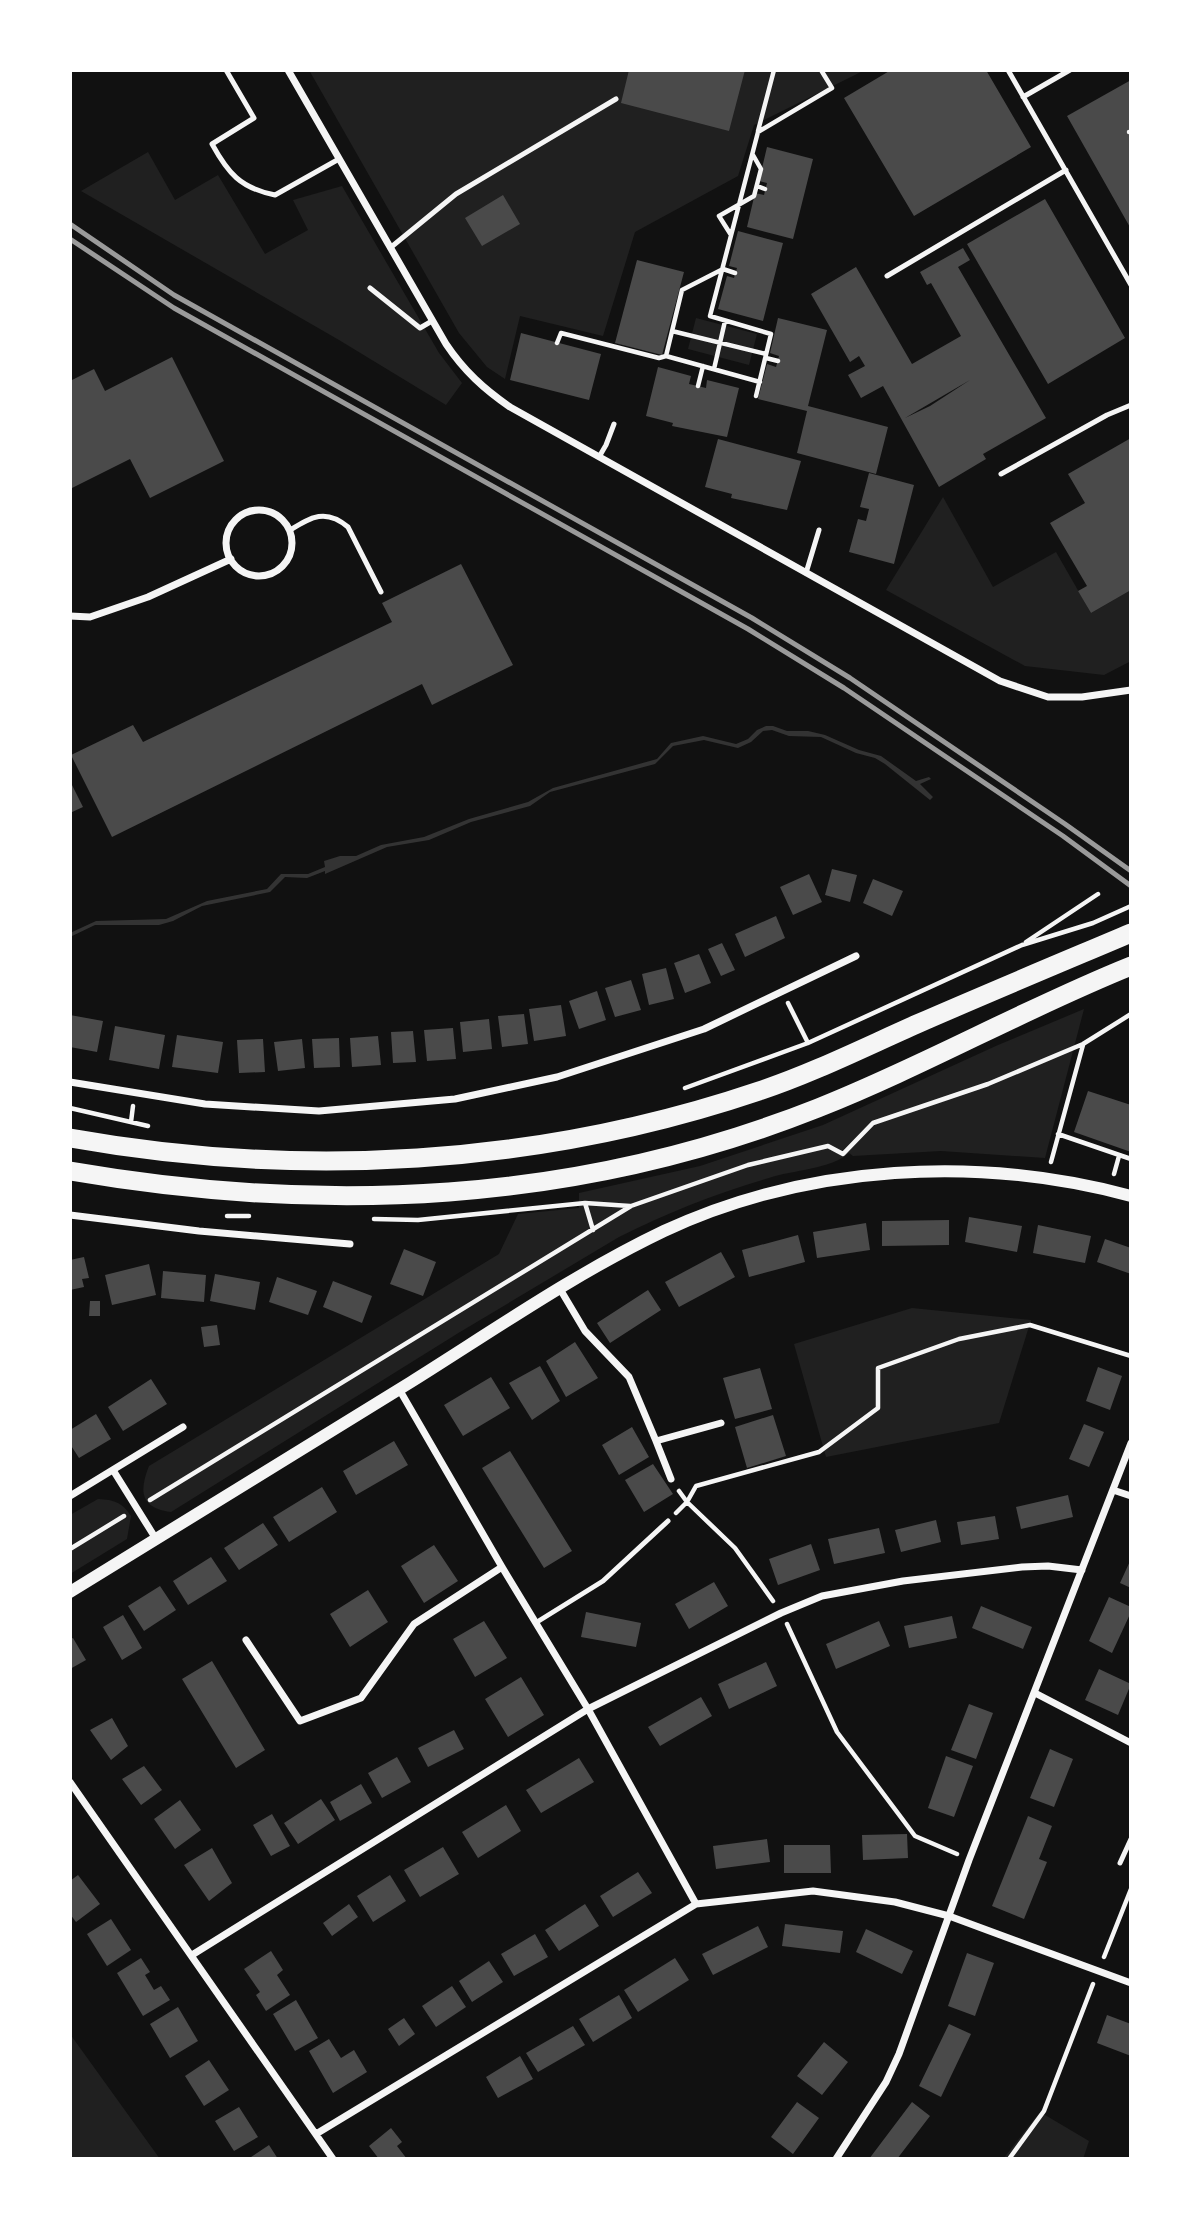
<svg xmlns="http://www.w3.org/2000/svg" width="1201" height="2229" font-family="Inter,sans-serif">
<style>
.green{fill:#202020}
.water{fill:#333}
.building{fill:#4a4a4a;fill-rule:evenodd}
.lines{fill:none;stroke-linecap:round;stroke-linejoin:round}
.path{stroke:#f5f5f5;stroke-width:4.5}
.service{stroke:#f5f5f5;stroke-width:5}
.minor{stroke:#f5f5f5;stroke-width:7}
.tertiary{stroke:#f5f5f5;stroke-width:12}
.trunk{stroke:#f5f5f5;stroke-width:19}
.rail{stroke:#9a9a9a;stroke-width:5}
</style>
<rect width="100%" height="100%" fill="#111"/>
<path class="green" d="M309,70H865L754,125L738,176L635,232L603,336L520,316L505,379L487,367L459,333Z
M148,152L175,200L218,175L265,254L308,230L293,200L342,186L439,353L462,383L446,405L339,340L81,191Z
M696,318L757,334L749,365L688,349Z
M943,497L993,587L1056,552L1091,613L1131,590V661L1104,675L1025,666L886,590Z
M1084,1009L1045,1158L941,1151L853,1156L849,1153C832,1169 792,1170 769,1178C717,1193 667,1213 619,1237L460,1332L171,1512C140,1508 139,1491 149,1466L499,1254L518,1214L579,1208V1193L700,1166L823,1125L998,1045Z
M912,1308L1031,1320L999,1423L826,1457L794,1344Z
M98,1499C114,1500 122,1502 131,1516L127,1539L70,1574V1515Z
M70,2034L160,2159H70Z
M1040,2112L1089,2141L1083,2159H1003Z"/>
<path class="water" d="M766,726H773L787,731H808L825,735L859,750L881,756L916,781L929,777L931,779L920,784L933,797L930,800L885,764L875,758L856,753L821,737L789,736L772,730L763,731L751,742L738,748L704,740L673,746L655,764L550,792L530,806L471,822L429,840L387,847L325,874V871L307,878L285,877L270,892L202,906L173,921L159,925H95L70,937V933L96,921L166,919L207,901L267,889L281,874H308L325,867L324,861L340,856H356L381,845L424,837L469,819L528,802L553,788L657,759L671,743L703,736L736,744L748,739L757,730Z"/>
<path class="building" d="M629,70H745L729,131L621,103Z
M891,70H986L1031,147L914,216L844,98Z
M1131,80V131L1129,132L1131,135V229L1067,116Z
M767,147L813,159L793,239L747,227L755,193L764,195L767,183L759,181Z
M503,195L520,224L482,246L465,218Z
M1045,199L1125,338L1048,384L967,244Z
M738,231L783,243L763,321L718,309L727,276L734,278L737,268L729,266Z
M963,248L970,260L958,267L1046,418L983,454L986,459L939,487L883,386L861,398L848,375L865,366L859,356L850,362L811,294L856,267L912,364L961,336L931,283L927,285L920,272ZM970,380L930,406L905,418Z
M637,260L684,272L662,355L615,343Z
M778,318L827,330L808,406L888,427L876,474L797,453L807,411L758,399L767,364L776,367L779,356L770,353Z
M521,333L601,354L589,400L510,380Z
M172,357L224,461L150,498L130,459L70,489V381L94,369L105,391Z
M658,367L691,376L689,384L706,388L707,380L739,388L727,437L672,426L673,423L646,416Z
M1131,438V590L1091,613L1078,591L1087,586L1050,523L1085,503L1068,474Z
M718,439L801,461L787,510L731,498L732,494L705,487Z
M869,473L914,485L894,564L849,552L858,519L866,521L869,509L860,507Z
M461,564L513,665L432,705L422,684L112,837L71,755L133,725L143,742L392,622L382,603Z
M70,781L83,807L70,813Z
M832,869L857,875L850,902L825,895Z
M809,874L822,902L793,915L780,887Z
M873,879L903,891L892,916L863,903Z
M776,916L785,938L745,957L735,934Z
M722,943L735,970L721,976L708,949Z
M699,954L711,983L685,993L674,963Z
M666,968L674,999L649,1005L642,974Z
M631,980L641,1010L615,1017L605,988Z
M597,991L606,1020L579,1029L569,1001Z
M561,1005L566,1036L534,1041L529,1009Z
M524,1014L528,1044L502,1047L498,1016Z
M70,1015L103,1021L97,1052L70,1047Z
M489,1019L492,1049L463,1052L460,1022Z
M115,1026L165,1035L159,1069L109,1060Z
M453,1028L456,1059L427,1061L424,1030Z
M413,1031L416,1062L393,1063L391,1032Z
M177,1035L223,1042L218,1073L172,1067Z
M378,1036L381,1065L352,1067L350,1038Z
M339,1038L340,1067L314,1068L312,1039Z
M263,1039L265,1072L239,1073L237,1040Z
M302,1039L305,1068L278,1071L274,1042Z
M1088,1091L1131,1105V1152L1074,1132Z
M969,1217L1022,1226L1017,1252L965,1242Z
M949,1220V1245L882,1246V1221Z
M866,1223L870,1250L817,1258L813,1232Z
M1038,1225L1091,1236L1085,1263L1033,1253Z
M798,1235L805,1262L749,1277L742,1250Z
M1105,1239L1131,1248V1274L1097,1262Z
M404,1249L436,1262L423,1296L390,1284Z
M721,1252L735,1277L679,1307L665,1282Z
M84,1257L89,1278L82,1279L84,1287L70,1290V1260Z
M149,1264L156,1295L112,1305L105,1275Z
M163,1271L206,1275L204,1302L161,1298Z
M215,1274L260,1282L255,1310L210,1301Z
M277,1277L317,1291L308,1315L269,1302Z
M333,1281L372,1296L362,1323L323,1307Z
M648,1290L661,1310L610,1343L597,1323Z
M90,1301H100V1316H89Z
M217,1325L220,1345L204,1347L201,1327Z
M575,1342L598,1378L566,1397L546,1361Z
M540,1366L560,1401L532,1420L509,1383Z
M1098,1367L1122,1376L1110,1410L1086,1401Z
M760,1368L772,1409L735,1419L723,1378Z
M491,1377L510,1408L463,1436L444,1405Z
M151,1379L167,1404L123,1431L108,1407Z
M96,1414L111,1439L79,1458L70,1444V1430Z
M773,1415L786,1456L747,1468L735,1427Z
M1084,1424L1104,1432L1089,1467L1069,1459Z
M632,1427L649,1457L619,1475L602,1445Z
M394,1441L408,1465L356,1495L343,1471Z
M510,1451L572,1551L544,1568L482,1468Z
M653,1464L673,1494L644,1512L625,1480Z
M322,1487L337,1512L289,1542L273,1517Z
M1068,1495L1073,1517L1021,1529L1016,1507Z
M995,1516L999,1539L961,1545L957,1522Z
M936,1520L941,1542L901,1552L895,1530Z
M263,1523L278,1545L239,1570L224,1548Z
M879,1528L885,1553L834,1564L828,1539Z
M811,1544L820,1570L778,1585L769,1559Z
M434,1545L458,1581L424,1603L401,1566Z
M211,1557L227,1581L188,1605L173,1581Z
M1131,1559V1588L1120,1583Z
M714,1582L728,1606L689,1629L675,1604Z
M160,1586L176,1610L144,1631L128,1606Z
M368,1590L388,1622L350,1647L330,1614Z
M1109,1597L1131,1607V1612L1112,1653L1089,1641Z
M981,1606L1032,1627L1023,1649L972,1628Z
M586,1612L641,1623L636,1647L581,1637Z
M123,1615L142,1648L122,1660L103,1627Z
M952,1616L957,1638L909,1648L904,1626Z
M484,1621L507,1658L475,1677L453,1639Z
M879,1621L890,1646L836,1669L826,1644Z
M73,1638L86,1660L70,1669V1639Z
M212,1661L265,1750L236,1768L182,1679Z
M766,1662L777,1686L729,1709L718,1684Z
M1099,1669L1131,1684L1118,1715L1085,1700Z
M521,1677L544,1715L508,1737L485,1699Z
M701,1697L712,1716L660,1746L648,1727Z
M969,1704L993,1713L976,1759L951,1750Z
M112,1718L128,1746L111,1760L90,1730Z
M454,1730L464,1749L428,1767L418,1748Z
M1050,1749L1073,1759L1054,1807L1030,1798Z
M946,1756L973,1766L954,1817L928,1808Z
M397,1757L411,1782L382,1798L368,1773Z
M579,1758L594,1782L541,1813L526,1790Z
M144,1766L162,1790L141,1805L122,1779Z
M361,1784L372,1803L340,1821L330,1802Z
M321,1799L335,1820L298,1844L284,1823Z
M180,1800L201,1830L175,1849L154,1819Z
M506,1805L521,1831L478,1858L462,1832Z
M272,1814L290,1846L271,1856L253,1825Z
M1028,1816L1052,1826L1039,1859L1047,1862L1024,1919L992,1906Z
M907,1834L908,1858L863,1860L862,1835Z
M767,1839L770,1862L716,1869L713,1846Z
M784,1845H830L831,1873H784Z
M443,1847L459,1874L420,1897L404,1870Z
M212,1848L232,1883L209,1901L184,1865Z
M638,1872L652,1893L613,1917L600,1896Z
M78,1875L100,1904L76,1922L70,1914V1881Z
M390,1875L406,1901L373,1922L357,1896Z
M349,1904L358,1917L332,1936L323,1923Z
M585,1904L599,1926L559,1951L545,1930Z
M111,1919L131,1950L107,1966L87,1934Z
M785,1924L843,1931L840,1953L782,1946Z
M758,1926L768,1947L713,1975L702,1954Z
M866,1929L913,1951L902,1974L856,1952Z
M535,1934L548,1957L514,1976L501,1954Z
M271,1951L283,1970L277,1975L290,1995L266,2011L256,1995L260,1992L244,1969Z
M967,1953L994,1963L975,2016L948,2006Z
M141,1958L150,1972L145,1975L154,1990L161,1986L170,2000L143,2016L117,1973Z
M675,1958L689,1980L638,2012L624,1990Z
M489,1961L503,1982L472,2002L459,1981Z
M452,1986L466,2007L436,2027L422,2006Z
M619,1995L632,2018L593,2042L579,2019Z
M296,2000L318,2038L295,2051L273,2014Z
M178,2007L198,2041L170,2058L150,2024Z
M1107,2015L1131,2024V2056L1097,2043Z
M404,2018L415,2034L399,2046L388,2029Z
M949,2024L971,2034L941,2097L919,2086Z
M573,2026L585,2045L538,2072L526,2053Z
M329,2039L341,2058L354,2050L367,2072L333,2093L309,2051Z
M824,2042L848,2062L822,2095L797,2076Z
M520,2056L533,2079L498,2098L486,2077Z
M209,2060L229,2090L204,2106L185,2076Z
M797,2102L819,2118L793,2154L771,2137Z
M912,2102L930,2116L897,2159H869Z
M239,2107L258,2137L234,2151L215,2121Z
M391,2128L402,2142L397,2146L407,2159H379L369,2146Z
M269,2145L278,2159H248Z"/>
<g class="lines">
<path class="path" d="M758,131L774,70
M1129,132H1131
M757,186L765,189
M731,235L719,216L754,196L761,169L753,155
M735,273L723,269L682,290L666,356L760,382
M672,331L766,354
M557,343L561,333L659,358L666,356
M766,358L778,361
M714,369L725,321
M698,386L703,366
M756,396L771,334L710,316L758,132L832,88L821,70
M1026,942L1098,894
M788,1003L808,1043
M685,1088L808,1043L1022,945L1093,923L1131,906
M70,1108L148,1126
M131,1122L133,1106
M1058,1134L1131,1159
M1051,1162L1083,1045
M1114,1174L1119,1156
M585,1203L630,1206
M227,1216H249
M374,1219L418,1220L585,1203L593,1230
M679,1491L687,1502L735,1548L773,1601
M150,1500L631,1206L748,1165L828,1146L843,1154L873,1123L988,1084L1083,1044L1131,1014
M676,1513L687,1502L696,1486L819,1452L878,1408V1368L959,1339L1030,1325L1131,1356
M70,1549L124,1516
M787,1624L837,1732L915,1836L957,1854
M1104,1957L1131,1889
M1009,2159L1044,2111L1093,1984"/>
<path class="service" d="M226,70L254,118L212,144C228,173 240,188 275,195L339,159
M1008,70L1131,285
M1023,97L1070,70
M390,248L456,194L616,99
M887,276L1066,170
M370,288L420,328L432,321
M599,457L606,445L614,424
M1001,474L1107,415L1131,405
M290,530C311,517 326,508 348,527L381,592
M806,573L819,530
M537,1622L603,1581L668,1521
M1120,1863L1131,1839"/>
<path class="minor" d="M288,70L446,344C464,371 484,389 510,407L1000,681L1048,697H1082L1131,690
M226 543a33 33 0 1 1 66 0a33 33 0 1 1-66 0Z
M70,616L90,617L148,597L231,559
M70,1082L205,1104L319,1111L455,1099L557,1077L704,1029L856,956
M70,1215L199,1231L350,1244
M560,1289L585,1331L629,1377L656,1441L721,1423
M399,1389L502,1567L588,1709L696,1904
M656,1441L671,1479
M113,1470L156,1539
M1113,1490L1131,1496
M70,1496L183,1427
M246,1640L300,1721L361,1698L414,1624L502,1567
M1035,1693L1131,1743
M70,1782L333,2159
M192,1955L588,1709L781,1613L822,1596L903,1581L1022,1567L1048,1566L1082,1570
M316,2134L696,1904L813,1891L895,1902L949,1916L1131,1983
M836,2159L886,2082L899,2054L969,1860L1131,1443"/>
<path class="tertiary" d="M70,1592C184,1522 298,1452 411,1382C494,1330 576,1273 664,1231C808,1164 979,1155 1131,1196"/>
<path class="trunk" d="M70,1138C300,1179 537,1166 759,1091C813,1073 865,1047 917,1024C988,993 1060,963 1131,933
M70,1171C325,1215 576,1204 818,1108C924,1066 1024,1009 1131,966"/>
<path class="rail" d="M70,224L174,295L752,618L850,678L1065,824L1131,871
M70,239L174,308L748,629L844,688L1063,836L1131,886"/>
</g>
<rect width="1201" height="2229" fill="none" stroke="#ffffff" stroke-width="144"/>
</svg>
